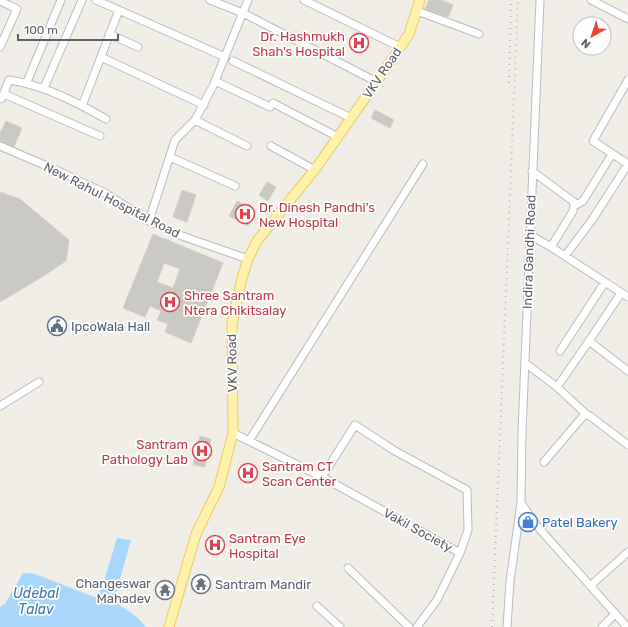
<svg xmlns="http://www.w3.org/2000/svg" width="628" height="627" font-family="Rubik,sans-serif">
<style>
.water{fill:#a8d7fe}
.building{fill:#cac8c3;stroke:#d4d0c4;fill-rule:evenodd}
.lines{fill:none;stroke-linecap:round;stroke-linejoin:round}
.minor-casing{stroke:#b8bbbf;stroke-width:9}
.major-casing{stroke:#f0c95f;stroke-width:11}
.minor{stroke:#fff;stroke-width:7}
.major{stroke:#fef2ad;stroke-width:9}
.rail{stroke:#b6b7b7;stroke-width:2;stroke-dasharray:1 5;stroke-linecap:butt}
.labels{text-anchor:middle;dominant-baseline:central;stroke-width:3.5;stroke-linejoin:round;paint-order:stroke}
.health-label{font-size:13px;fill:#be3a42;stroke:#fff;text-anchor:start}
.street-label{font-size:13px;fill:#5d6166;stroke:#fff}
.service-label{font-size:13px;fill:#4e5e75;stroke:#fff;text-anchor:start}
.shop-label{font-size:13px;fill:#366cbe;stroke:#fff;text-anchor:start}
.worship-label{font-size:13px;fill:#5b616d;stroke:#fff;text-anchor:end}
.water-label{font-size:14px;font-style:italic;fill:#4377b0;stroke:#fff}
</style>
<rect width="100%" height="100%" fill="#f0eee6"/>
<path class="water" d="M117,538L131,540L114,600L119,605L137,617L146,627H0V607L5,604L23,573L35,574L97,598L102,588Z"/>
<path class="building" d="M429,0H441L453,5L448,17L425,9Z
M357,32L369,38L363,49L351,42Z
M375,110L394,120L390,128L371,118Z
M6,121L22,128L14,147L0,141V133Z
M267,182L276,187L268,201L259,195Z
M182,190L196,195L187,222L173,217Z
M0,192L20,199L69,240L66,261L42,277L0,302Z
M237,201L256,211L248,226L229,216Z
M153,234L223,263L191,343L165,332L168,324L157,320L161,311L150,306L145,317L123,308ZM164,263L180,269L173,288L157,282Z
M200,436L211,439L205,467L193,465Z"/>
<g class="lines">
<g class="minor-casing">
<path id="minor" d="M96,0L225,57
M210,0L243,13L377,82
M304,0L400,47
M591,0L628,19
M0,1L17,9L0,47
M417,11L479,34
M109,34L138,47
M101,57L204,105
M233,61L351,118
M628,80L593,141L628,164
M215,81L270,107
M27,82L61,0
M44,88L82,0
M4,94L100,136
M0,99L2,98L9,80C44,85 76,102 106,119
M273,103L338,137
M82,106L119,10
M195,120L247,146
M0,146L54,169L105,193L149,221L182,236L248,259
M271,146L315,170
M170,157L235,186
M532,171L574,202V206L573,211L551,247
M574,206L583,201L612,154
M149,221L175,140L195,120L213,86L248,0
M530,235L551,247L628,297
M565,256L592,220L628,164
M589,341L621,293
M560,351L605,282
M525,363L557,387L589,341L628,371
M557,387L587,415
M0,406L39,382
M355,425L395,451L467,490L468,530L460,553L322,477Z
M233,433L322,477
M249,441L423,164
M544,462L585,414L590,416L628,445
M521,503L537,526L627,627
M348,568L409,627
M590,586L628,552
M317,606L340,627
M417,627L437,600L460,553
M507,627L510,581L521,503L522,432L540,0
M602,627L615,614"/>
</g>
<g class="major-casing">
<path id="major" d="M169,627L196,534L219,487L233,433L232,324L242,278L248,259L257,241L316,168L389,64L409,34L420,0"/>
</g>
<use href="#minor" class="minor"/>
<use href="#major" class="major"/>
<path class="rail" d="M509,83L511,0
M492,627L518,0"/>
</g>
<defs>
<g id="hospital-ring" transform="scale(1)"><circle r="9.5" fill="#fff" stroke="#e0444e" stroke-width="1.5"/><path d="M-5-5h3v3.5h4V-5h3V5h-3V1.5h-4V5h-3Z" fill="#e0444e"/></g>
<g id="civic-ring" transform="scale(1)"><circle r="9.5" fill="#fff" stroke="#5c6f8a" stroke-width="1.5"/><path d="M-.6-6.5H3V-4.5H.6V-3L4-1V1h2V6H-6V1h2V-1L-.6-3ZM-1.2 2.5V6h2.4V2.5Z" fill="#5c6f8a"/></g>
<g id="shop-ring" transform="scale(1)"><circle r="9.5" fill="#fff" stroke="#3f7fe0" stroke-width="1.5"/><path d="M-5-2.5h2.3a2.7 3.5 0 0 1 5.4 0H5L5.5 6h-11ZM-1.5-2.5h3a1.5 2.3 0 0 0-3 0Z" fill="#3f7fe0"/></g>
<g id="temple-ring" transform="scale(1)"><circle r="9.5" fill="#fff" stroke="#6b7280" stroke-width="1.5"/><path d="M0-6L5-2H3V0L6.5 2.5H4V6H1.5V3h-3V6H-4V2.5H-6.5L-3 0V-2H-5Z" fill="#6b7280"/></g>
</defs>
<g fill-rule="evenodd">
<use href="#hospital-ring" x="359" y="43"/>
<use href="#hospital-ring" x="245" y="214"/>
<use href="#hospital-ring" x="170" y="302"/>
<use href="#civic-ring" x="57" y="326"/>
<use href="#hospital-ring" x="202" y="451"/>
<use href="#hospital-ring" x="248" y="473"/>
<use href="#shop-ring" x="528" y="522"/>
<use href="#hospital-ring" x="215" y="545"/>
<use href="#temple-ring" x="201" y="584"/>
<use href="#temple-ring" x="165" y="590"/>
</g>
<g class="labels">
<g class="health-label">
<text x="345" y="36" text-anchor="end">Dr. Hashmukh<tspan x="345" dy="15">Shah's Hospital</tspan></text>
<text x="259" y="207">Dr. Dinesh Pandhi's<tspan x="259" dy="15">New Hospital</tspan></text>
<text x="184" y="295">Shree Santram<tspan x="184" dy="15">Ntera Chikitsalay</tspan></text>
<text x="188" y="444" text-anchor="end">Santram<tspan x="188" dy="15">Pathology Lab</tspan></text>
<text x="262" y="466">Santram CT<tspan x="262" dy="15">Scan Center</tspan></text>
<text x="229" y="538">Santram Eye<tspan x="229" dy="15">Hospital</tspan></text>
</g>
<g class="street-label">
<text transform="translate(382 73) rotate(-56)">VKV Road</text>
<text transform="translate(112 200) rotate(27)">New Rahul Hospital Road</text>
<text transform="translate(529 252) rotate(-88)">Indira Gandhi Road</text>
<text transform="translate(232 363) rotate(-91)">VKV Road</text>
<text transform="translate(418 530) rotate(29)">Vakil Society</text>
</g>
<g class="service-label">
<text x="71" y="326">IpcoWala Hall</text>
</g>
<g class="shop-label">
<text x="542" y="522">Patel Bakery</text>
</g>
<g class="worship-label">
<text x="151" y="583">Changeswar<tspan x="151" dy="15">Mahadev</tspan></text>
<text x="215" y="584" text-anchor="start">Santram Mandir</text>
</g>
<g class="water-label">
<text x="36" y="593">Udebal<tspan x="36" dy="16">Talav</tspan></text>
</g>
</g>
<g transform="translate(592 36) rotate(220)"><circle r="19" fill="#ffffff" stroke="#bec0c2"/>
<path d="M0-3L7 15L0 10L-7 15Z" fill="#e74534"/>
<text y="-6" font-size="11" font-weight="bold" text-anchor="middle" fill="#5d6166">N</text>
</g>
<path d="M18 34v6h100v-6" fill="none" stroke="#5d6166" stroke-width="2"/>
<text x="24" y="34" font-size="12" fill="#5d6166" stroke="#ffffff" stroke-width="3" paint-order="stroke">100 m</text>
</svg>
